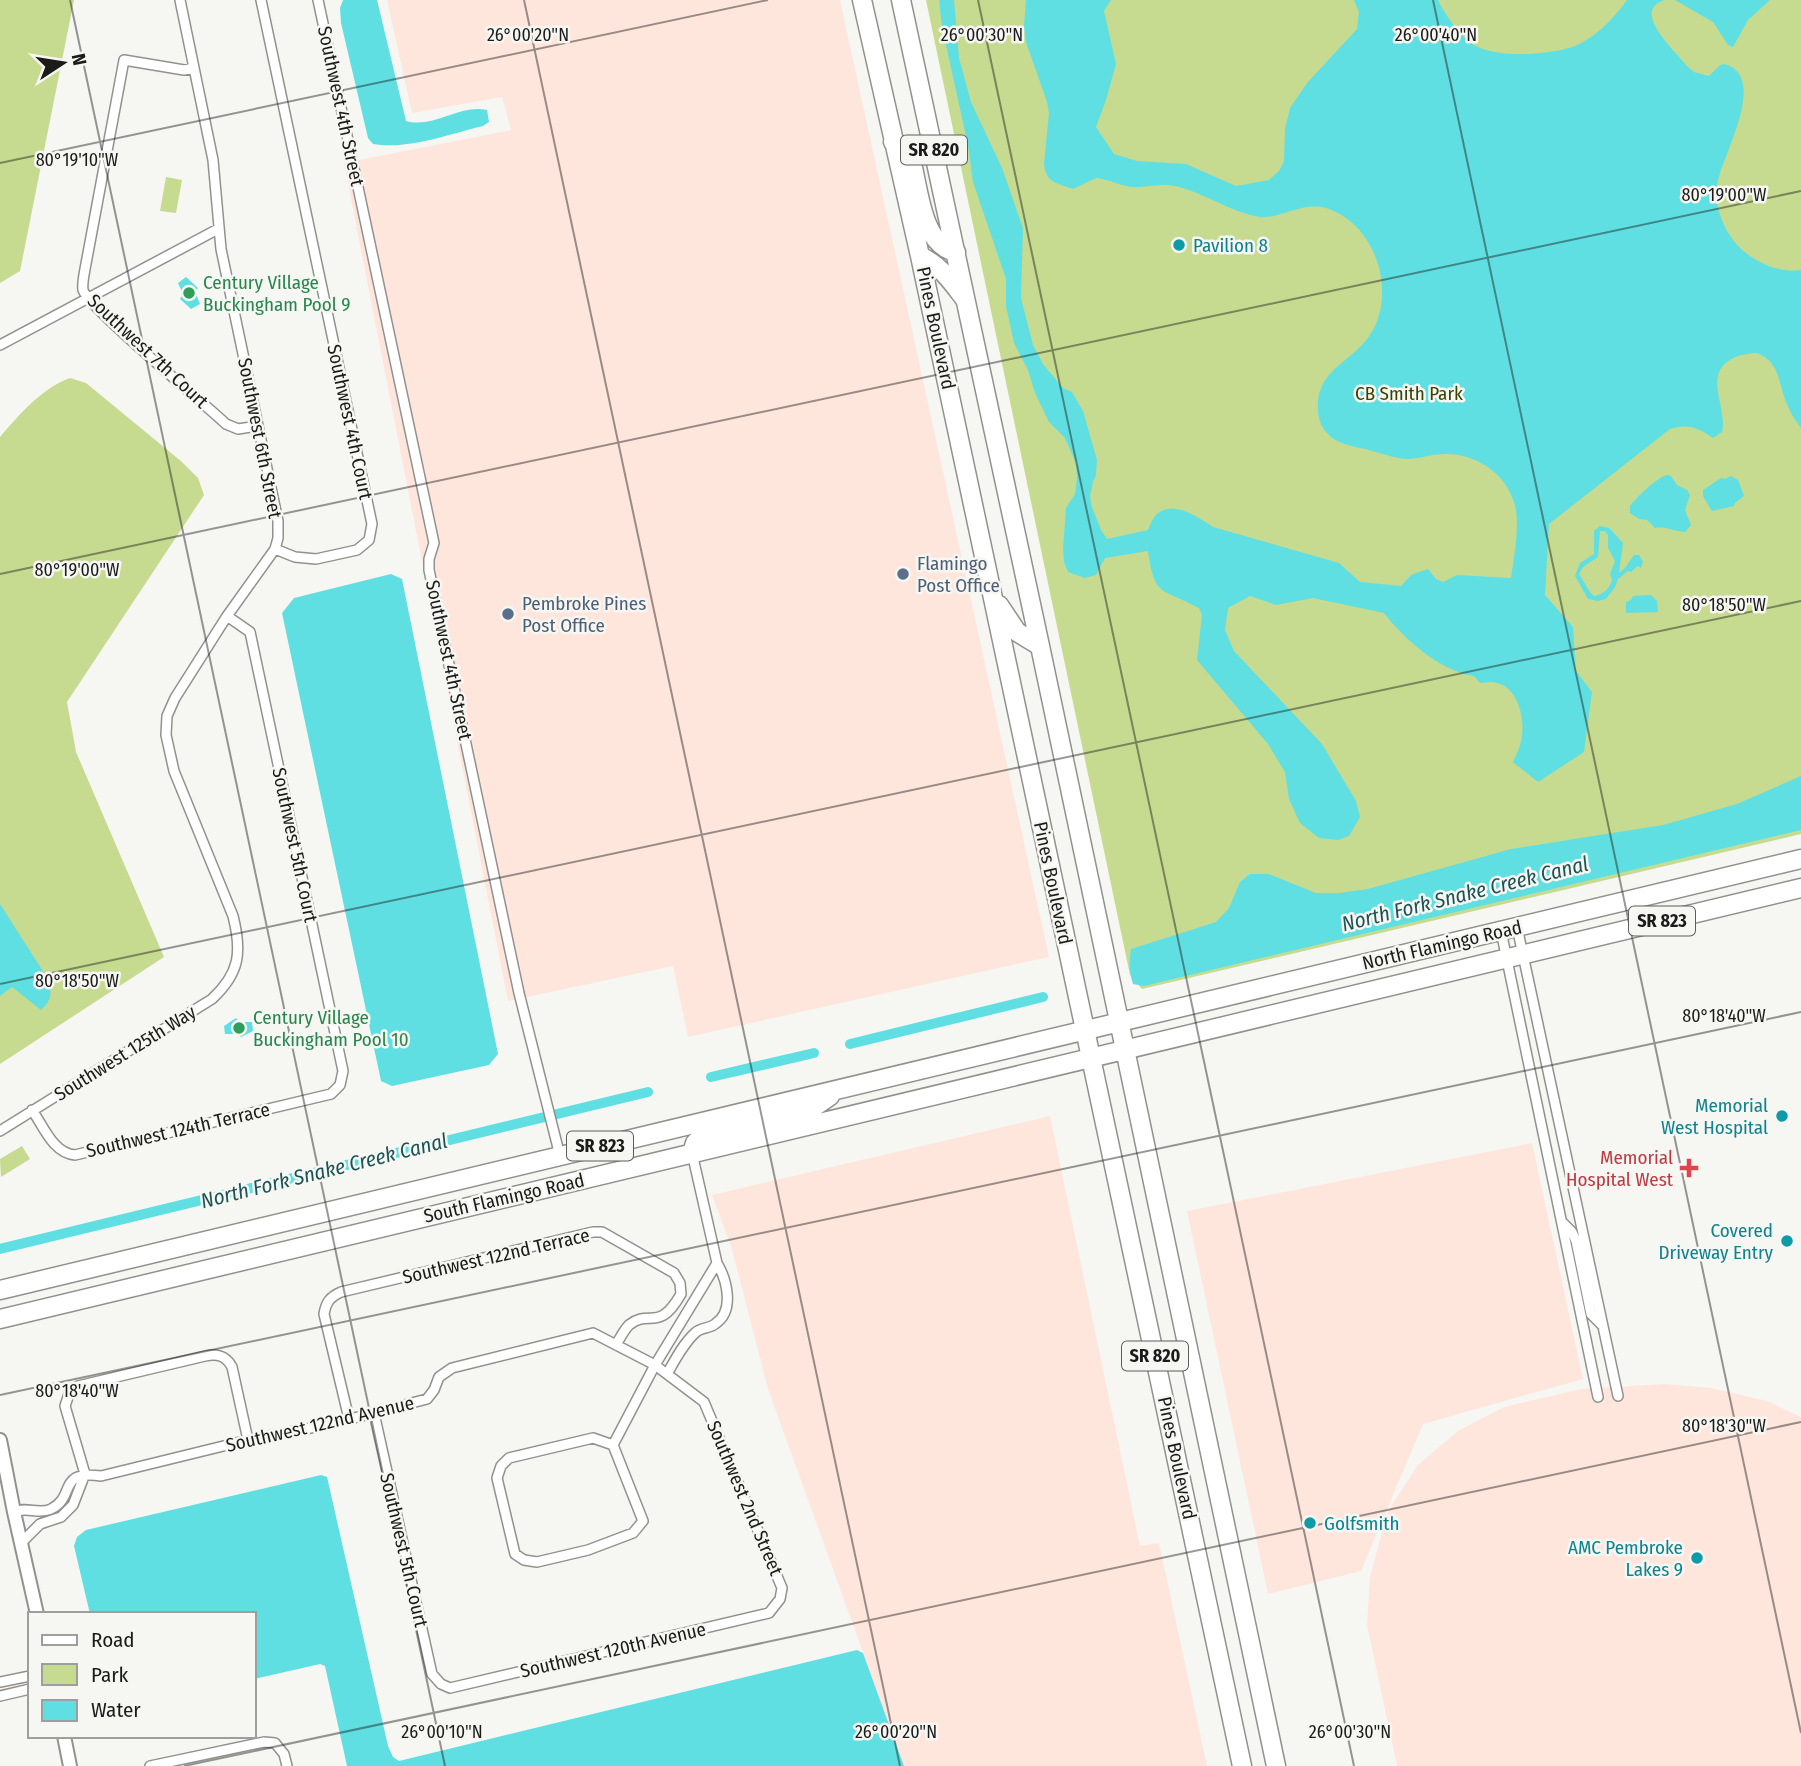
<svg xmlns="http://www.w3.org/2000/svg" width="1801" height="1766" font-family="'Fira Sans Condensed',sans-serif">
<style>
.commercial{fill:#ffe6dd}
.green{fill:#c6db90}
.water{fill:#5fdfe1;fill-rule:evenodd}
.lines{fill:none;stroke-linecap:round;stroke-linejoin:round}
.canal{stroke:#5fdfe1;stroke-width:10}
.street-casing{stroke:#92918d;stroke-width:12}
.secondary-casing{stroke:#92918d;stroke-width:16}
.highway-casing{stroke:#92918d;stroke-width:21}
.street{stroke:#fff;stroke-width:9}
.secondary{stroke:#fff;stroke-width:12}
.highway{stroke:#fff;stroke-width:18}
.ticks{fill:none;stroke:#1b1b1a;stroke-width:2;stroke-opacity:0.45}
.culture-dot{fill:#0f9aa8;stroke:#f6f6f2;stroke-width:2.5}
.leisure-dot{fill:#2e9e5b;stroke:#f6f6f2;stroke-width:2.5}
.service-dot{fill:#5c6f8a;stroke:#f6f6f2;stroke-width:2.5}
.health-dot{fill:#e0444e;stroke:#f6f6f2;stroke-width:2.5}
.labels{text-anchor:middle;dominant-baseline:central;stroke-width:5;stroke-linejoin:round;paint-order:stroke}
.shield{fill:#f6f6f2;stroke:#5d5d5b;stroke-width:2}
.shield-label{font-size:18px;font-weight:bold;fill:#1b1b1a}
.street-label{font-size:19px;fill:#1b1b1a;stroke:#f6f6f2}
.culture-label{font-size:19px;fill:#0d838f;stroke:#f6f6f2;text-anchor:end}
.leisure-label{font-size:19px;fill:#27864d;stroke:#f6f6f2;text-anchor:start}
.park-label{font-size:19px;fill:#384402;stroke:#f6f6f2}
.service-label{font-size:19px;fill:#4e5e75;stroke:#f6f6f2;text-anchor:start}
.health-label{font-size:19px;fill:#be3a42;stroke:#f6f6f2;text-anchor:end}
.water-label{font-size:21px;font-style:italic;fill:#1c5354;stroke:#f6f6f2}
.ticks-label{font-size:18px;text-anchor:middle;fill:#1b1b1a;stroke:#f6f6f2;stroke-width:5;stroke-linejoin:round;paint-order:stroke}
</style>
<rect width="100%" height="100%" fill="#f6f6f2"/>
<path class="commercial" d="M387,0H840L1049,957L688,1037L673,966L508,1001L344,163L511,130L502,97L412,113Z
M1050,1116L1140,1546L1159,1543L1207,1766H904L768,1389L731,1246L712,1195Z
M1532,1143L1583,1379L1423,1424L1361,1571L1268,1594L1187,1211Z
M1664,1384L1711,1388L1767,1401L1801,1417V1766H1397L1367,1625L1370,1577L1388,1511L1418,1465L1458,1431L1504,1407L1581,1389Z"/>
<path class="green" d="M0,0H74L20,271L0,283Z
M926,0H1801V834L1142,989L1130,975Z
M166,177L182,180L176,213L160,211Z
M70,378L86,383L182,462L198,478L204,495L67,702L76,752L164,957L0,1064V437C19,415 42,388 70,378Z
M22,1146L30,1159L1,1177L0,1159Z"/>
<path class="water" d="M343,0H377L406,121C433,129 460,104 487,110L489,122L483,126C449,134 408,150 373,144L368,138L341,23L340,8Z
M939,0H954L959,58L971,102L1002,168L1023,228L1021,298L1033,345L1043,364L1063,388L1072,392L1083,411L1097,460L1096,475L1093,482L1090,496L1092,507L1101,530L1107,539L1148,530C1150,525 1153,518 1156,515C1172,499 1199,517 1213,527L1339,563L1360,582L1401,586L1411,575L1428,569L1436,579L1443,582L1457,575L1511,578C1514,557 1519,531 1516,510C1510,477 1480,455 1448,454C1434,453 1420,459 1406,459C1393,458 1378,452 1365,449C1352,446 1336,444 1327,433C1321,427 1318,418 1318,409C1315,368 1357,361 1373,330C1396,287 1374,223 1326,208C1302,201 1278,220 1259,217C1231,212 1206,194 1179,187C1163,182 1148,188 1132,187C1120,186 1109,179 1096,178L1073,189C1057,183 1046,183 1044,164L1049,113L1047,102L1026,42L1024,27L1026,0H1111L1104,11L1116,64L1106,100L1096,127L1114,154L1137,161L1186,164L1236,186L1269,180L1279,171L1284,161L1285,129L1290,108L1307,83L1357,29L1359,12L1354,0H1438C1444,13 1461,38 1474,45C1498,59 1550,55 1575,46C1595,38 1615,17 1627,0H1665C1629,10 1676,52 1688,67L1694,72L1709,76L1720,65L1725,64C1770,78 1720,158 1717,186C1714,213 1729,242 1750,256C1765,266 1783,273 1801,270V428C1796,421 1790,413 1787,404C1778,385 1781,362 1757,353C1748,353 1738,355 1730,360C1703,376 1728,408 1722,432L1713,438C1699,428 1687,423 1670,429L1549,524L1545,595L1573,627L1576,671L1592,692L1584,752L1538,782L1513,762C1516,755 1520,748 1521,741C1526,722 1519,688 1497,683C1492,681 1485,683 1480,683L1474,676C1440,671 1404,639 1384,613L1313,598L1276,605L1250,596L1228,608L1225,630L1234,651L1322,744L1356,801L1360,817L1349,836L1338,840L1319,838L1300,823L1289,799L1285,772L1268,744L1197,660L1202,615L1199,608C1161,587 1155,599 1148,551L1105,558L1096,575L1085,578L1068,572L1064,562L1063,549L1066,508L1075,494L1077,478L1076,463L1065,438L1049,422L1035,393L1028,370L1014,343L1006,306V279L973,182L968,145L942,27Z
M1675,0H1770L1748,20L1733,47L1728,45L1713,22Z
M186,277L198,288L195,291L200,304L191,309L180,299L183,294L178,283Z
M1667,475L1671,476L1677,485L1687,490L1690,495L1685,510L1691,525L1685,532C1673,531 1665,526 1655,528L1647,520L1639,519L1630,513V506C1636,498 1656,478 1667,475Z
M1731,476L1738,480L1744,496L1735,503L1734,506L1712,511L1703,496V490L1721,478L1725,479Z
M1600,526L1609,528L1623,543L1619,573L1625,568L1634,555H1639L1643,562L1641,568L1638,566L1631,572L1628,571L1618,579L1615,587L1606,599L1598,601L1588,599L1575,576L1580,563L1594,554V531ZM1600,531H1605L1608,535V548L1615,561L1610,574L1612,580C1610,588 1603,595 1594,596L1590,592L1579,574L1583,567L1598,557Z
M391,574L402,579L498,1054L489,1065L392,1086L381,1081L282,613L294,598Z
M1651,595L1657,601L1658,612L1626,613V602L1631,600L1633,596Z
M1801,776V830L1144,986L1133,984C1129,972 1129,961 1131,949L1216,922L1229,908L1240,882L1250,874H1269L1316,893H1339L1368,889L1511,849L1663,825L1737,804Z
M0,904L48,979C52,992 52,1000 41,1010L12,987L0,996Z
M236,1018L239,1022H252L253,1031L241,1037L238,1034H225L224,1026Z
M321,1475L327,1477L388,1746L393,1757L399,1761L857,1650L863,1653L904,1766H347L325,1666L320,1664L254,1679V1614H90L74,1546L77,1537L86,1530Z"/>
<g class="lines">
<path class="canal" d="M850,1044L1043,997
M711,1077L814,1053
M0,1249L648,1092"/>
<g class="street-casing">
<path id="street" d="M261,0L372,524L369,540L357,550L316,559L295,557L275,549
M318,0L434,543L429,559V570L519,993L560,1156
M194,68L184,70L124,60L85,269C84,275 82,284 83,290C87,306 206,405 226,424L238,429L258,426
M0,345L218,229
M1517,927L1618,1396
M1501,931L1598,1397
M32,1110C44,1127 53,1153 75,1155L331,1094L340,1085L343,1071L250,632L227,616
M0,1131L212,999C240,973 242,952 233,916L174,771L166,735L167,716L175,698L227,616L275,549L278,538V521L221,249L213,160L180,0
M1563,1223L1572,1232L1576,1241L1591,1314L1603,1326
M667,1374C675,1360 683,1344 695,1333C701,1327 709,1329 715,1324C735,1311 727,1280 717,1263L692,1153
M349,1419L324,1314C326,1302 330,1297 341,1292L593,1232H602L674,1273L680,1283L681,1294C658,1334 650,1308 629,1325C624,1330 620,1338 616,1345
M613,1445L643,1521L633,1533L588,1550L537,1562L524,1560L515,1554L497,1478L501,1466L509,1458L593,1438L613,1445L655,1365L717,1263
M85,1474L65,1406L70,1391L78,1386L205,1356C218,1353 226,1356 232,1367L248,1440
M14,1512C26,1506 39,1515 51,1509C77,1496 56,1470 101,1476L248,1440L331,1424L427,1399L434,1390L439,1377L452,1368L593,1333L655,1365L704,1402L782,1588L780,1599L769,1613L450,1688L441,1684L432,1674L374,1413
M21,1543L40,1524L61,1517L73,1505L85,1474
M0,1682L30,1676
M0,1696L30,1689
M150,1766L264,1742L275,1743L284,1754L287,1766"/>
</g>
<g class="secondary-casing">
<path id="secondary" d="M0,1440L14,1512L37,1614
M64,1736L70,1766"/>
</g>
<g class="highway-casing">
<path id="highway" d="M862,0L920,256L1242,1766
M901,0L1040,646L1276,1766
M893,142L909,152C919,181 919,245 956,252
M920,256C940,265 951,281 964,298
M999,605L1017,632L1040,646
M692,1153L695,1143L707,1133L811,1109L830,1096
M0,1290L1801,859
M0,1319L1801,888"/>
</g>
<use href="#street" class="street"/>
<use href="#secondary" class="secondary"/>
<use href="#highway" class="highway"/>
</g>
<path class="ticks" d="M70,0L445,1766M524,0L900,1766M978,0L1354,1766M1433,0L1801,1733M0,163L768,0M0,574L1801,191M0,984L1801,601M0,1395L1801,1012M184,1766L1801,1422"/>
<g class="culture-dot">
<circle cx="1179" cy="245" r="7"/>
<circle cx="1782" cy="1116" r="7"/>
<circle cx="1787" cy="1241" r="7"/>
<circle cx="1310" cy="1523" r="7"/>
<circle cx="1697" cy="1558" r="7"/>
</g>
<g class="leisure-dot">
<circle cx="189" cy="293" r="7"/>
<circle cx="239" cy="1028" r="7"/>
</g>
<g class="service-dot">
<circle cx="903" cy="574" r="7"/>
<circle cx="508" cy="614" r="7"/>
</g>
<path class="health-dot" d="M1685.5 1157.5h7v7h7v7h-7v7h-7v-7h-7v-7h7z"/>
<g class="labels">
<g class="shield">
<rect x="901" y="135.5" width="66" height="29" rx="5"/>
<rect x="1629" y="906.5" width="66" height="29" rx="5"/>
<rect x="567" y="1131.5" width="66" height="29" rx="5"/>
<rect x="1122" y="1341.5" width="66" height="29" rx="5"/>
</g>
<g class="shield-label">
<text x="934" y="150">SR 820</text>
<text x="1662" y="921">SR 823</text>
<text x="600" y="1146">SR 823</text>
<text x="1155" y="1356">SR 820</text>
</g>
<g class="street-label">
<text transform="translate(341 106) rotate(78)">Southwest 4th Street</text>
<text transform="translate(936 328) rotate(78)">Pines Boulevard</text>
<text transform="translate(148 351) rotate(43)">Southwest 7th Court</text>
<text transform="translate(350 422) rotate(78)">Southwest 4th Court</text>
<text transform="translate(260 438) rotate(79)">Southwest 6th Street</text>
<text transform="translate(449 660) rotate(78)">Southwest 4th Street</text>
<text transform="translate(295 845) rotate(78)">Southwest 5th Court</text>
<text transform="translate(1053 883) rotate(78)">Pines Boulevard</text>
<text transform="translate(1442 945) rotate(-13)">North Flamingo Road</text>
<text transform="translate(125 1053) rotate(-32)">Southwest 125th Way</text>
<text transform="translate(178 1130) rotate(-13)">Southwest 124th Terrace</text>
<text transform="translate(504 1198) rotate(-13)">South Flamingo Road</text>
<text transform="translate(496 1256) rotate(-13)">Southwest 122nd Terrace</text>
<text transform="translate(320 1424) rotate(-13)">Southwest 122nd Avenue</text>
<text transform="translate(1177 1458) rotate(78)">Pines Boulevard</text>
<text transform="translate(745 1498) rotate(67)">Southwest 2nd Street</text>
<text transform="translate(404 1550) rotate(77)">Southwest 5th Court</text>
<text transform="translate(613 1650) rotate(-13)">Southwest 120th Avenue</text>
</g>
<g class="culture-label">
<text x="1193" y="245" text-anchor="start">Pavilion 8</text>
<text x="1768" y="1105">Memorial<tspan x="1768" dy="22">West Hospital</tspan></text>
<text x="1773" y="1230">Covered<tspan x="1773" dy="22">Driveway Entry</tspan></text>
<text x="1324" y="1523" text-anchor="start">Golfsmith</text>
<text x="1683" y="1547">AMC Pembroke<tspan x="1683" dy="22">Lakes 9</tspan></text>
</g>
<g class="leisure-label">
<text x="203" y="282">Century Village<tspan x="203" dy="22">Buckingham Pool 9</tspan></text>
<text x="253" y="1017">Century Village<tspan x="253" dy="22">Buckingham Pool 10</tspan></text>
</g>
<g class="park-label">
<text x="1409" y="393">CB Smith Park</text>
</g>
<g class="service-label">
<text x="917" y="563">Flamingo<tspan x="917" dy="22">Post Office</tspan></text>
<text x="522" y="603">Pembroke Pines<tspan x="522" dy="22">Post Office</tspan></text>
</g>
<g class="health-label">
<text x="1673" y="1157">Memorial<tspan x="1673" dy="22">Hospital West</tspan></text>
</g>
<g class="water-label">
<text transform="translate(1465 894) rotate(-14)">North Fork Snake Creek Canal</text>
<text transform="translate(324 1171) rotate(-14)">North Fork Snake Creek Canal</text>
</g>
</g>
<g class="ticks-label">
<text x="528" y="41">26°00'20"N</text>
<text x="982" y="41">26°00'30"N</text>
<text x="1436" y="41">26°00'40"N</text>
<text x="77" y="166">80°19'10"W</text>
<text x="1724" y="201">80°19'00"W</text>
<text x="77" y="576">80°19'00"W</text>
<text x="1724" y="611">80°18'50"W</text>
<text x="77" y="987">80°18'50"W</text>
<text x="1724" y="1022">80°18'40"W</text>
<text x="77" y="1397">80°18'40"W</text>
<text x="1724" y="1432">80°18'30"W</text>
<text x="442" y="1738">26°00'10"N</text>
<text x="896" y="1738">26°00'20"N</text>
<text x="1350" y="1738">26°00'30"N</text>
</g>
<rect x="28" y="1612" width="228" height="126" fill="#f6f6f2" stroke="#9e9e9c" stroke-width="2"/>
<rect x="42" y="1635" width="35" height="10" fill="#ffffff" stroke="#9e9e9c" stroke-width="2"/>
<text x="91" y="1647" font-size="21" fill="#1b1b1a">Road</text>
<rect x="42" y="1664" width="35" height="21" fill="#c6db90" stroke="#9e9e9c" stroke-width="2"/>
<text x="91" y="1682" font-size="21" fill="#1b1b1a">Park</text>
<rect x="42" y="1700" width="35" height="21" fill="#5fdfe1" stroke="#9e9e9c" stroke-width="2"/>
<text x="91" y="1717" font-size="21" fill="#1b1b1a">Water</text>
<g transform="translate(63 63) rotate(78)" stroke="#f6f6f2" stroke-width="5" paint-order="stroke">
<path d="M0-5L12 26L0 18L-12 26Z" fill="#1b1b1a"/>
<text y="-10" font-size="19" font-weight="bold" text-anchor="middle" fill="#1b1b1a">N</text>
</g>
</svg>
